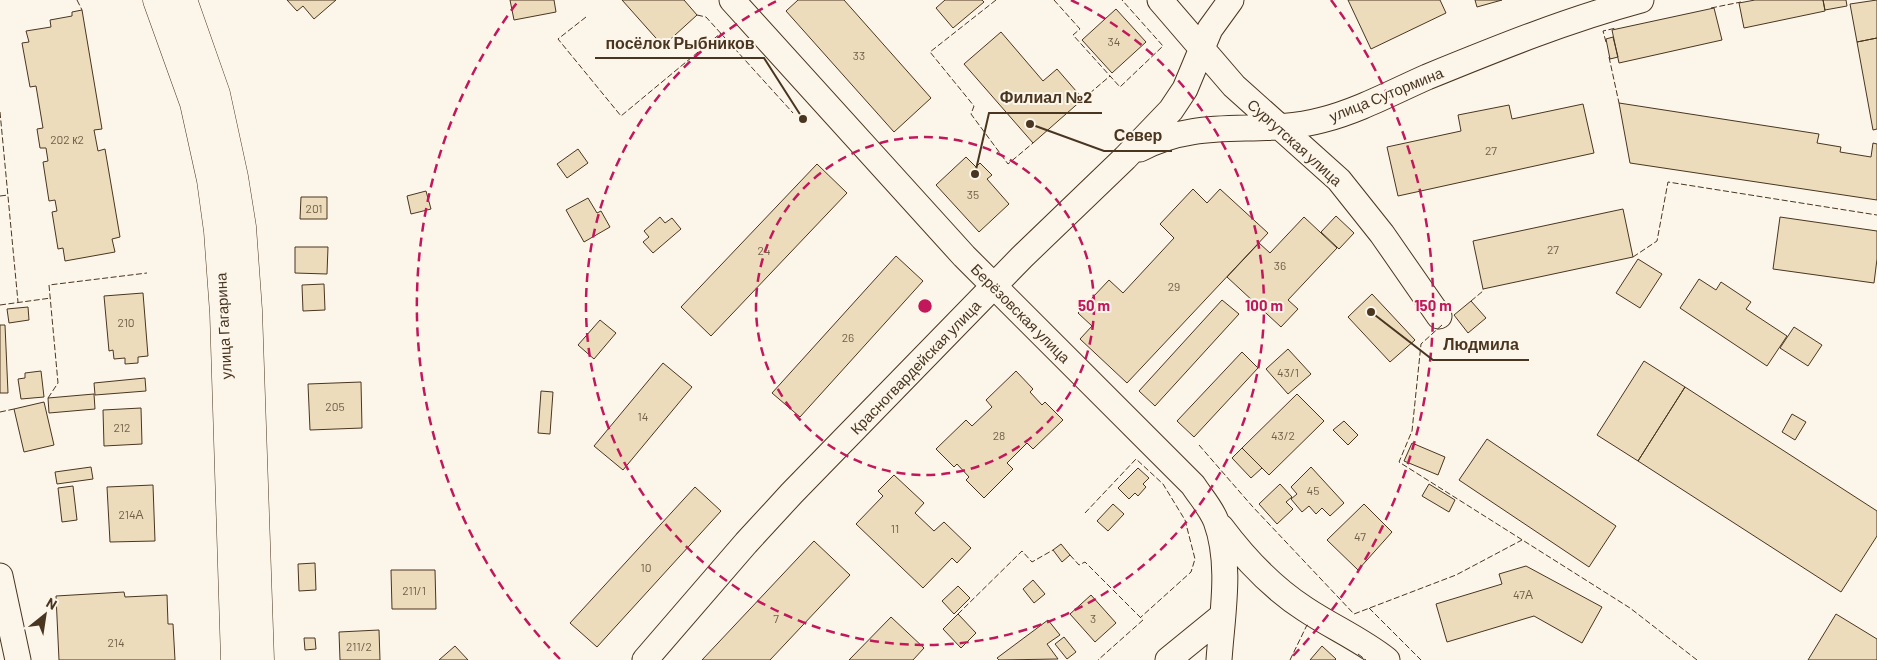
<svg xmlns="http://www.w3.org/2000/svg" width="1877" height="660" font-family="Barlow,sans-serif">
<style>
.building{fill:#ecdcbc;stroke:#4a3520}
.lines{fill:none;stroke-linecap:round;stroke-linejoin:round}
.minor-casing{stroke:#4a3520;stroke-width:27}
.major-casing{stroke:#4a3520;stroke-width:29}
.minor{stroke:#fbf6e9;stroke-width:25}
.major{stroke:#fbf6e9;stroke-width:28}
.fence{stroke:#4a3520;stroke-width:1;stroke-dasharray:6 2.5;stroke-linecap:butt}
.ring{fill:none;stroke:#c2185b;stroke-width:2.5;stroke-dasharray:9 6}
.labels{text-anchor:middle;dominant-baseline:central;stroke-width:4;stroke-linejoin:round;paint-order:stroke}
.number-label{font-size:12px;fill:#725f47}
.street-label{font-size:15px;fill:#4a3520;stroke:#fbf6e9}
.centre{fill:#c2185b;stroke:#fbf6e9;stroke-width:2.5}
.ring-label{font-size:15px;text-anchor:middle;font-weight:bold;fill:#c2185b;stroke:#fbf6e9;stroke-width:4;stroke-linejoin:round;paint-order:stroke}
.leader{fill:none;stroke:#4a3520;stroke-width:2}
.callout-dot{fill:#4a3520;stroke:#fbf6e9;stroke-width:2}
.callout-label{font-size:16px;text-anchor:middle;font-weight:bold;fill:#4a3520;stroke:#fbf6e9;stroke-width:4;stroke-linejoin:round;paint-order:stroke}
</style>
<rect width="100%" height="100%" fill="#fbf6e9"/>
<path class="building" d="M287,0H336L314,19L303,6L297,11Z
M510,0H554L556,12L514,20Z
M622,0H684L697,15L663,46Z
M798,0H844L931,98L894,132L786,11Z
M945,0H982L984,2L953,28L936,8Z
M1348,0H1440L1446,13L1371,49Z
M1475,0H1502L1477,7Z
M1755,0H1823L1825,11L1744,28L1739,3Z
M1823,0H1846L1847,6L1825,10Z
M1877,0V38L1857,42L1850,4Z
M1714,8L1722,40L1619,63L1612,30Z
M1116,9L1146,42L1112,73L1082,40Z
M82,10L102,129L94,130L98,151L105,149L120,237L112,239L115,252L65,261L63,248L58,249L52,212L57,211L55,200L49,201L43,162L48,161L46,148H40L37,129L43,128L36,86L30,87L22,43L29,42L26,31L51,27L50,20L72,16V12Z
M1001,32L1043,81L1057,69L1083,99L1033,143L964,64Z
M1613,37L1618,57L1610,59L1606,39Z
M1877,38V129L1873,130L1857,42Z
M1619,103L1819,134L1817,143L1841,147L1840,152L1871,157L1873,143L1877,144V200L1630,163Z
M1583,104L1594,153L1398,196L1387,147L1461,131L1458,115L1509,105L1512,119Z
M578,149L588,163L567,178L557,164Z
M966,157L976,167L980,163L992,175L987,179L1009,204L979,232L936,185Z
M817,164L847,193L711,336L681,307Z
M1193,189L1207,203L1220,189L1268,233L1127,383L1080,339L1092,326L1078,313L1109,280L1123,293L1174,238L1160,224Z
M426,191L431,209L411,214L407,196Z
M301,197H327V219H300Z
M588,198L597,213L601,211L610,227L584,242L566,210Z
M1623,209L1633,257L1483,289L1473,241Z
M1336,216L1354,233L1339,249L1321,232Z
M660,217L665,223L672,218L681,229L653,253L643,242L649,237L644,231Z
M1304,217L1337,248L1288,300L1298,309L1281,327L1227,277L1259,243L1270,253Z
M1780,217L1877,231V259L1874,283L1773,269Z
M295,247H328L327,274L295,273Z
M896,256L923,281L800,417L772,393Z
M1638,259L1662,274L1640,308L1616,293Z
M1699,279L1716,290L1721,282L1751,302L1746,309L1787,336L1767,366L1680,308Z
M324,284L325,310L303,311L302,285Z
M143,293L148,356L138,357V363L125,364V358L114,359L113,350L109,351L104,296Z
M1372,294L1415,340L1390,362L1348,317Z
M1222,300L1239,314L1155,406L1139,391Z
M1471,301L1486,318L1468,333L1454,315Z
M28,307L29,320L9,323L7,309Z
M600,320L616,333L594,359L578,345Z
M0,325H5L8,393H0Z
M1794,327L1822,345L1808,366L1780,348Z
M1288,349L1311,374L1288,394L1266,369Z
M1242,352L1258,368L1194,437L1177,421Z
M1644,361L1685,387L1638,461L1597,435Z
M663,363L692,387L623,470L594,446Z
M41,371L44,397L21,399L18,379L25,378V373Z
M1016,371L1033,389L1030,392L1042,405L1045,402L1063,420L1033,449L1027,443L1007,463L1013,469L984,498L966,480L969,477L957,464L954,467L936,449L966,420L972,426L992,407L986,400Z
M145,378L146,391L95,395L94,383Z
M361,382L362,428L310,430L308,384Z
M1685,387L1877,511V536L1841,592L1638,461Z
M541,391L553,392L550,434L538,433Z
M94,394L95,409L49,413L48,398Z
M1297,394L1324,421L1269,475L1242,448Z
M44,402L54,445L24,452L14,409Z
M141,408L142,444L104,446L103,410Z
M1792,414L1806,422L1795,440L1782,432Z
M1344,421L1358,435L1348,445L1333,430Z
M1487,439L1616,526L1589,567L1459,480Z
M1412,443L1445,457L1438,475L1404,461Z
M1242,448L1262,468L1251,478L1232,458Z
M91,467L93,479L57,484L55,472Z
M1311,467L1344,503L1330,516L1322,508L1316,514L1309,506L1302,512L1291,499L1297,494L1291,487Z
M1138,468L1149,478L1143,484L1146,487L1138,496L1135,493L1129,499L1118,488Z
M894,475L924,503L915,513L934,531L944,522L971,548L957,563L952,558L923,588L856,524L883,496L878,491Z
M1280,484L1292,497L1286,502L1293,509L1277,524L1259,504Z
M1429,484L1455,500L1449,512L1422,496Z
M153,485L155,541L110,542L107,487Z
M73,486L77,520L62,522L58,488Z
M695,487L721,511L597,647L570,623Z
M1113,504L1124,514L1108,531L1097,521Z
M1364,504L1392,532L1358,570L1327,540Z
M814,541L850,575L770,660H702Z
M1061,544L1070,555L1062,562L1053,550Z
M315,563L316,590L299,591L298,564Z
M1526,566L1602,607L1582,643L1534,616L1447,642L1436,604L1502,584L1499,574Z
M391,570H435L436,609H392Z
M1033,580L1045,594L1034,603L1023,589Z
M958,586L970,598L954,614L942,601Z
M124,592L125,597L167,595L168,624H173L175,660H59L56,596Z
M1091,595L1116,623L1095,642L1070,614Z
M958,614L976,633L961,648L943,629Z
M1836,614L1877,639V660H1808Z
M891,617L924,648L913,660H849Z
M1048,620L1060,635L1047,644L1058,659L999,660L997,658Z
M379,630L380,660H340L339,632Z
M1064,637L1076,652L1067,659L1055,644Z
M304,638H315L316,649L305,650Z
M455,646L468,660H439Z
M1322,646L1336,659L1335,660H1310Z"/>
<g class="lines">
<g class="minor-casing">
<path id="minor" d="M732,0L964,256L1193,485C1200,496 1211,508 1216,521C1232,564 1222,615 1219,660
M1160,0L1234,86L1339,180L1382,234L1439,316
M1140,149C1201,116 1259,137 1322,120C1358,111 1393,92 1427,77C1498,48 1567,20 1641,0
M1221,527C1245,559 1271,587 1305,609C1332,627 1362,640 1387,660
M0,576L18,660
M645,660L746,543L792,493L1022,257L1125,158L1171,110L1185,89L1210,29L1231,0
M1168,660L1222,616"/>
</g>
<g class="major-casing">
<path id="major" d="M157,0L194,103L211,180L218,231L224,313L235,660
M183,0L216,94L234,177L242,227L248,310L260,660"/>
</g>
<use href="#minor" class="minor"/>
<use href="#major" class="major"/>
<path class="fence" d="M77,0L82,10
M996,0L930,52L974,106L971,114L1008,164L1033,143
M1054,0L1080,29L1073,35L1120,87L1163,46L1122,0
M1711,8L1741,2
M697,15L706,17L793,113
M586,17L558,39L621,116L721,33
M1606,42L1603,31L1616,28
M1609,57L1619,103
M1083,99L1110,76
M0,112L18,302
M0,196L8,195
M1633,257L1657,241L1668,182L1877,215
M1471,301L1483,291V289
M0,305L51,298
M1442,325L1421,344L1412,431L1399,462L1630,608L1697,660
M48,398L58,383L49,285L147,273
M0,412L14,409
M1199,445L1252,506L1354,614L1456,575L1522,540
M1085,513L1136,459L1163,484L1185,520L1195,559L1191,572L1141,617
M1070,555L1079,565L1085,562L1143,620L1098,660
M1369,608L1421,660
M958,614L1022,551L1032,562L1053,550
M1358,654L1366,660
M1290,660L1307,625L1310,627"/>
</g>
<g class="ring">
<circle cx="925" cy="306" r="169"/>
<path d="M1071 0A339 339 0 1 1 779 0"/>
<path d="M560 659A508 508 0 0 1 519 0M1331 0A508 508 0 0 1 1290 659"/>
</g>
<g class="labels">
<g class="number-label">
<text x="1114" y="41">34</text>
<text x="859" y="55">33</text>
<text x="67" y="139">202 к2</text>
<text x="1491" y="150">27</text>
<text x="973" y="194">35</text>
<text x="314" y="208">201</text>
<text x="1553" y="249">27</text>
<text x="764" y="250">24</text>
<text x="1280" y="265">36</text>
<text x="1174" y="286">29</text>
<text x="126" y="322">210</text>
<text x="848" y="337">26</text>
<text x="1288" y="372">43/1</text>
<text x="335" y="406">205</text>
<text x="643" y="416">14</text>
<text x="122" y="427">212</text>
<text x="999" y="435">28</text>
<text x="1283" y="435">43/2</text>
<text x="1313" y="490">45</text>
<text x="131" y="514">214А</text>
<text x="895" y="528">11</text>
<text x="1360" y="536">47</text>
<text x="646" y="567">10</text>
<text x="414" y="590">211/1</text>
<text x="1523" y="594">47А</text>
<text x="776" y="618">7</text>
<text x="1093" y="618">3</text>
<text x="116" y="642">214</text>
<text x="359" y="646">211/2</text>
</g>
<g class="street-label">
<text transform="translate(1386 94) rotate(-22)">улица Сутормина</text>
<text transform="translate(1295 142) rotate(42)">Сургутская улица</text>
<text transform="translate(1021 313) rotate(45)">Берёзовская улица</text>
<text transform="translate(223 326) rotate(-93)">улица Гагарина</text>
<text transform="translate(915 367) rotate(-46)">Красногвардейская улица</text>
</g>
</g>
<circle cx="925" cy="306" r="8" class="centre"/>
<g class="ring-label">
<text x="1094" y="311">50 m</text>
<text x="1264" y="311">100 m</text>
<text x="1433" y="311">150 m</text>
</g>
<path class="leader" d="M803 119L764 58H595M975 174L989 113H1102M1030 124L1104 151H1172M1371 312L1433 360H1529"/>
<g class="callout-dot">
<circle cx="803" cy="119" r="5"/>
<circle cx="975" cy="174" r="5"/>
<circle cx="1030" cy="124" r="5"/>
<circle cx="1371" cy="312" r="5"/>
</g>
<g class="callout-label">
<text x="680" y="49">посёлок Рыбников</text>
<text x="1046" y="103">Филиал №2</text>
<text x="1138" y="141">Север</text>
<text x="1481" y="350">Людмила</text>
</g>
<g transform="translate(45 615) rotate(30)" stroke="#fbf6e9" stroke-width="4" paint-order="stroke">
<path d="M0-4L9 19L0 12L-9 19Z" fill="#4a3520"/>
<text y="-8" font-size="14" font-weight="bold" text-anchor="middle" fill="#4a3520">N</text>
</g>
</svg>
